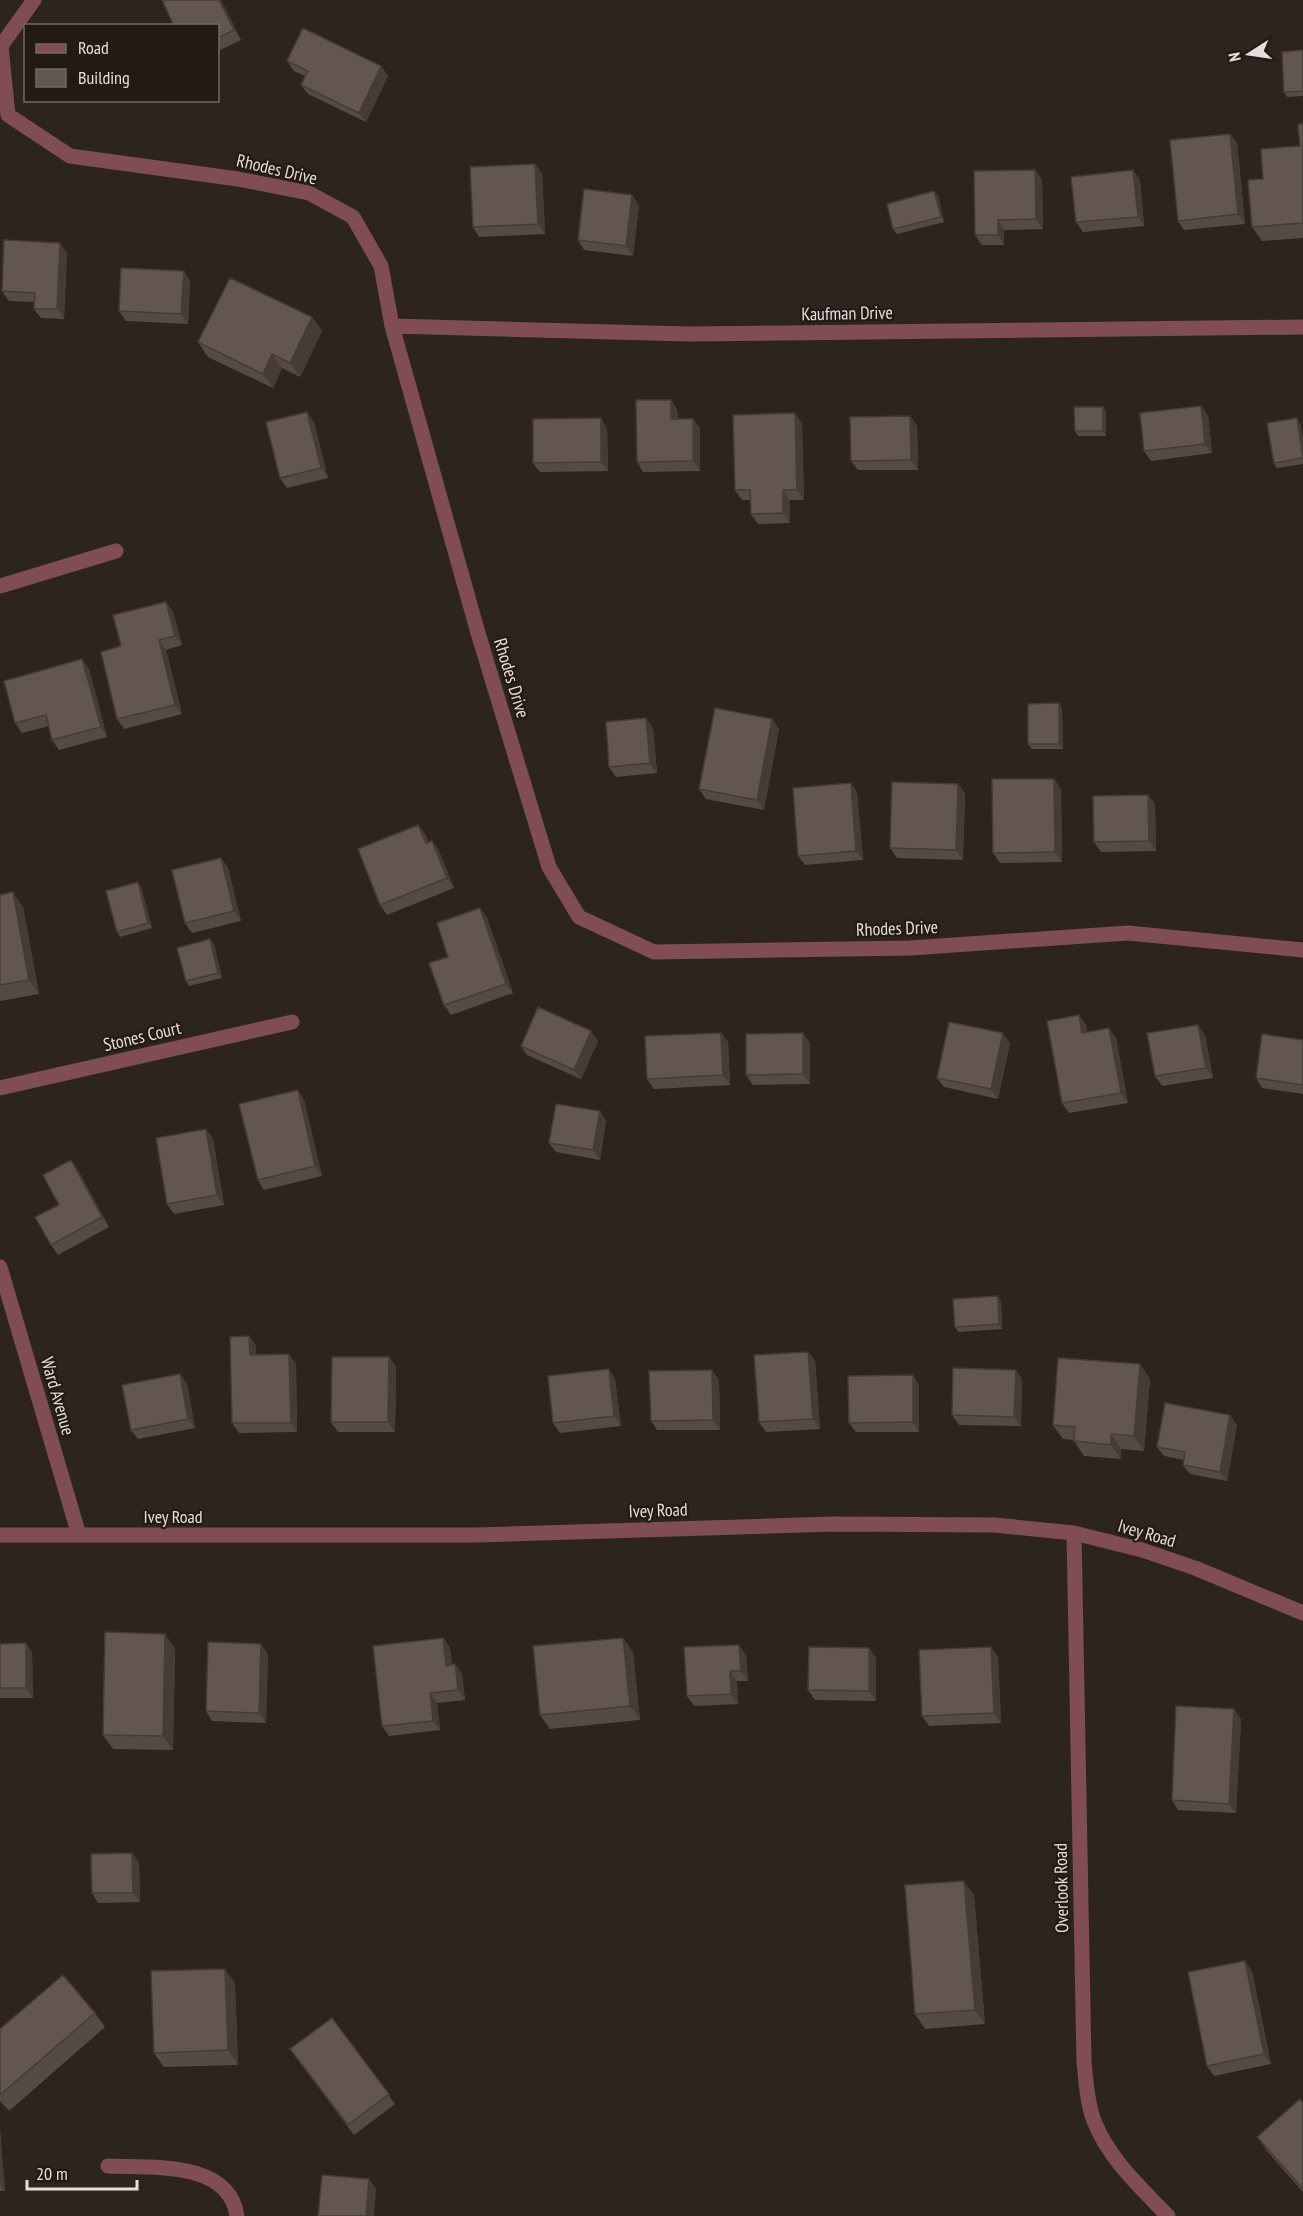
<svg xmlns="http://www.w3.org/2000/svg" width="1303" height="2216" font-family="'PT Sans Narrow',sans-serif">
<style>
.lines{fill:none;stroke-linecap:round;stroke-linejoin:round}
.minor{stroke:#804d52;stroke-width:15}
.wall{fill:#554a45}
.shaded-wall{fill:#453c38}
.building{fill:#635650;stroke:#453c38;stroke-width:1.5}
.labels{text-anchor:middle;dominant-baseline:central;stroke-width:4.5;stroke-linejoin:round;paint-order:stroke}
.street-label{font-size:18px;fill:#e6dedb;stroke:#241a15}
</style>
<rect width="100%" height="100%" fill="#2e241e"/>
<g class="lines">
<path class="minor" d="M34,0L1,46L8,115L70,156L238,179L309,193L353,217L381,266L392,326L478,633L549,867L579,917L654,952L911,948L1128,933L1303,950
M392,326L688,334L1303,327
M0,586L116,551
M0,1088L292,1022
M0,1267L79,1535
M1074,1533L1084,2062C1086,2081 1087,2103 1094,2121C1109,2159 1140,2187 1168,2216
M0,1535H477L834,1524L994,1525L1074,1533L1142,1550L1195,1568L1303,1613
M108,2166C151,2168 229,2160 237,2216"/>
</g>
<path class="wall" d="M162,0H221L241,40L218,51V26Z
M1303,50V96L1287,97L1284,92Z
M287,61L381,66L388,76L366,122L308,94L301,85L305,76L294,71Z
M1303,124V238L1262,241L1252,227L1300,146Z
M1230,134L1237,143L1245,224L1184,230L1178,221Z
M1035,170L1042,180L1043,229L1004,230V245H982L975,235Z
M1133,170L1140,180L1144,226L1083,232L1076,222Z
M542,173L545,234L479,237L473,227Z
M934,191L938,196L944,222L897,234L893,229Z
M639,205L633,256L584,250L578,240Z
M67,253L64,319L41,318L34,309V302L9,301L2,291Z
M184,271L190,281L188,324L126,321L119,311Z
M312,317L322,331L300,377L282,368L273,388L208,357L198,342Z
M671,400L677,410L678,419H693L700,428V471L643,472L637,462Z
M1201,406L1208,416L1212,453L1151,461L1144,451Z
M1103,407L1106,412V436H1078L1075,431Z
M910,416L917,426L918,470H858L851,461Z
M314,422L328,478L287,488L280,478Z
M802,423L804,500H790V523L758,524L751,514V500H742L735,490Z
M1300,423L1303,439V464L1277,468L1274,463Z
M607,428L608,471L540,472L533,463Z
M166,602L173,612L182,645L166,650L182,714L124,729L117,719Z
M89,669L107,737L59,750L52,740L49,726L22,733L15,723Z
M1062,708L1063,749H1032L1028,744Z
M772,719L779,729L764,810L706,799L699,789Z
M653,728L657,773L616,777L609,767Z
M1054,779L1061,789L1062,862L1000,863L993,853Z
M851,783L857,793L863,860L805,865L798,856Z
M965,793L963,860L897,858L890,848Z
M1148,795L1155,804L1156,851L1101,852L1094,842Z
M418,825L425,834L428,842L432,841L439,851L454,888L387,915L380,905Z
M221,858L228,868L241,921L192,933L185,923Z
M141,887L152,928L120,937L117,932Z
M0,895L23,907L39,994L0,1001Z
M480,908L487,918L513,993L451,1015L444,1005L448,957Z
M214,944L222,978L189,986L186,981Z
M1079,1015L1086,1025L1087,1032L1116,1038L1128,1103L1069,1113L1062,1103Z
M721,1033L728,1042L730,1085L654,1089L647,1079Z
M803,1033L810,1043V1084L753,1085L746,1075Z
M1205,1035L1213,1078L1162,1086L1155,1076Z
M1303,1040V1094L1262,1088L1256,1078Z
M598,1041L581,1079L527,1055L521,1046Z
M1010,1043L998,1099L944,1087L937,1078Z
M298,1090L304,1100L322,1176L264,1190L258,1180Z
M600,1111L606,1121L600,1160L556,1152L549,1143Z
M206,1129L213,1139L224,1205L174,1214L167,1204Z
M71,1160L78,1170L109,1227L58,1255L51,1245L59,1205Z
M1001,1301L1002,1329L958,1332L955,1327Z
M249,1336L256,1346V1355L296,1364L297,1432L239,1433L232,1423Z
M808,1352L815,1361L820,1429L766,1432L759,1422Z
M1140,1364L1150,1379L1144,1451L1121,1449V1459L1084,1456L1074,1441V1440L1063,1439L1053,1425Z
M396,1366L395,1432H338L331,1422Z
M609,1369L615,1379L621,1426L560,1433L553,1423Z
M180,1374L187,1384L195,1428L138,1439L131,1430Z
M1022,1379L1021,1426L959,1425L952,1415Z
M719,1380L720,1430H657L651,1421Z
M919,1385V1432H856L849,1423Z
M1237,1425L1227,1481L1190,1474L1183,1465L1184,1460L1164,1456L1157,1447Z
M443,1638L450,1648L452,1665L455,1664L462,1674L465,1700L437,1703L440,1730L389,1736L382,1726Z
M26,1643L32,1653L33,1698H0V1644Z
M991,1647L998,1657L1001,1723L929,1726L922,1716Z
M175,1648L173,1750L113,1749L103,1735Z
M633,1652L640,1720L550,1729L540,1715Z
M268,1654L266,1723L212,1721L206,1711Z
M746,1655L748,1681H737L738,1704L694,1706L687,1696Z
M876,1658V1701L815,1700L808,1690Z
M1241,1719L1236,1813L1178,1810L1172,1800Z
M132,1853L139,1862L140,1902L98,1903L92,1893Z
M974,1895L985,2024L925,2029L915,2014Z
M1252,1971L1271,2064L1214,2076L1207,2066Z
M235,1983L238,2065L164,2067L154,2053Z
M95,2013L105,2027L9,2111L0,2101V2029Z
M332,2018L395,2104L354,2135L297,2059Z
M1303,2103V2192L1267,2151L1257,2137Z
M0,2130L5,2191H0Z"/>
<path class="shaded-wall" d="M219,0H221L241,40L234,30Z
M381,66L388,76L366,122L359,113Z
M1230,134L1237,143L1245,224L1238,214Z
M535,164L542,173L545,234L538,224Z
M1035,170L1042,180L1043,229L1036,219Z
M1133,170L1140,180L1144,226L1138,217Z
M934,191L938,196L944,222L941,217Z
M632,195L639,205L633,256L626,246Z
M998,220L1004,230V245L998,235Z
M60,243L67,253L64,319L57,309Z
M184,271L190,281L188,324L181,314Z
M312,317L322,331L300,377L290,363Z
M272,354L282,368L273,388L263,374Z
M671,400L677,410L678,429L671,419Z
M1201,406L1208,416L1212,453L1205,444Z
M1103,407L1106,412V436L1103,431Z
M307,412L314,422L328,478L321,468Z
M795,413L802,423L804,500L797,490Z
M910,416L917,426L918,470L911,460Z
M601,418L607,428L608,471L601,462Z
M1297,418L1300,423L1303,439V455Z
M693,419L700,428V471L693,461Z
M783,490L790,500V523L783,513Z
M166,602L173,612L182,645L175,636Z
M159,640L166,650L182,714L175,705Z
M82,659L89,669L107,737L101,727Z
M1059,703L1062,708L1063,749L1059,744Z
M646,718L653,728L657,773L650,763Z
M772,719L779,729L764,810L757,800Z
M1054,779L1061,789L1062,862L1055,852Z
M851,783L857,793L863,860L856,851Z
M958,784L965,793L963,860L956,850Z
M1148,795L1155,804L1156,851L1149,841Z
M418,825L425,834L433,853L426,843Z
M432,841L439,851L454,888L447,878Z
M221,858L228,868L241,921L234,911Z
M138,882L141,887L152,928L148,923Z
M13,892L23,907L39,994L29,980Z
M480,908L487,918L513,993L506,984Z
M210,939L214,944L222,978L218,973Z
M1079,1015L1086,1025L1089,1043L1082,1033Z
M1198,1025L1205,1035L1213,1078L1206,1068Z
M1109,1028L1116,1038L1128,1103L1121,1093Z
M591,1031L598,1041L581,1079L574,1070Z
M721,1033L728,1042L730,1085L723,1075Z
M803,1033L810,1043V1084L803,1074Z
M1003,1033L1010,1043L998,1099L991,1089Z
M298,1090L304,1100L322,1176L315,1166Z
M600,1111L606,1121L600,1160L593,1150Z
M206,1129L213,1139L224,1205L217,1195Z
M71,1160L78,1170L109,1227L102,1217Z
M998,1296L1001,1301L1002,1329L999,1324Z
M249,1336L256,1346V1365L250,1355Z
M808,1352L815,1361L820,1429L813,1419Z
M289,1354L296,1364L297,1432L291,1423Z
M389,1357L396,1366L395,1432L388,1422Z
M1140,1364L1150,1379L1144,1451L1134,1436Z
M609,1369L615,1379L621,1426L614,1416Z
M712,1370L719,1380L720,1430L713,1420Z
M1016,1370L1022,1379L1021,1426L1014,1417Z
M180,1374L187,1384L195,1428L188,1419Z
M913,1375L919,1385V1432L913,1422Z
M1230,1415L1237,1425L1227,1481L1220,1472Z
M1111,1434L1121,1449V1459L1111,1445Z
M165,1634L175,1648L173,1750L163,1736Z
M443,1638L450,1648L453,1676L446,1666Z
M623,1638L633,1652L640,1720L630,1706Z
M26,1643L32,1653L33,1698L26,1688Z
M261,1644L268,1654L266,1723L259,1713Z
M739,1645L746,1655L748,1681L741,1671Z
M991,1647L998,1657L1001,1723L994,1713Z
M869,1648L876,1658V1701L869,1691Z
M455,1664L462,1674L465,1700L458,1690Z
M730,1671L737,1681L738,1704L731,1694Z
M430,1693L437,1703L440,1730L433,1721Z
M1234,1709L1241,1719L1236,1813L1229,1804Z
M132,1853L139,1862L140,1902L133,1893Z
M964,1881L974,1895L985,2024L975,2010Z
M1245,1961L1252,1971L1271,2064L1264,2054Z
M225,1969L235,1983L238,2065L228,2050Z
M0,2130V2131L5,2191L0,2183Z
M369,2179L376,2189L374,2216H366Z"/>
<path class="building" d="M162,0H219L234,30L218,38V26H174Z
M303,28L381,66L359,113L301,85L308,71L287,61Z
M1303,50V91L1284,92L1282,52Z
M1298,124H1303V223L1252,227L1248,180L1263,179L1261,149L1300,146Z
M1230,134L1238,214L1178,221L1170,140Z
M535,164L538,224L473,227L470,167Z
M1035,170L1036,219L998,220V235H975L974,171Z
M1133,170L1138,217L1076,222L1071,177Z
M584,189L632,195L626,246L578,240Z
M934,191L941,217L893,229L887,204Z
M4,240L60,243L57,309H34L35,293L2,291Z
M121,268L184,271L181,314L119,311Z
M230,278L312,317L290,363L272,354L263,374L198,342Z
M636,400H671V419H693V461L637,462Z
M1201,406L1205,444L1144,451L1140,413Z
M1074,407H1103V431H1075Z
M307,412L321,468L280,478L266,422Z
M795,413L797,490H783V513L751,514L750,490H735L733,415Z
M910,416L911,460L851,461L850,417Z
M601,418V462L533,463V419Z
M1297,418L1303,458L1274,463L1267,423Z
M166,602L175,636L159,640L175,705L117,719L101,652L121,646L113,615Z
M82,659L101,727L52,740L46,715L15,723L4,681Z
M1059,703V744H1028V704Z
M715,708L772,719L757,800L699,789Z
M646,718L650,763L609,767L606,722Z
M992,779H1054L1055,852L993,853Z
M892,782L958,784L956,850L890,848Z
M851,783L856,851L798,856L793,788Z
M1148,795L1149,841L1094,842L1093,796Z
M418,825L426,843L432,841L447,878L380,905L358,849Z
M221,858L234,911L185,923L172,870Z
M138,882L148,923L117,932L106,891Z
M13,892L29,980L0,985V895Z
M480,908L506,984L444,1005L429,963L448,957L437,923Z
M210,939L218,973L186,981L177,948Z
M538,1007L591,1031L574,1070L521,1046Z
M1079,1015L1082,1033L1109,1028L1121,1093L1062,1103L1047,1021Z
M949,1022L1003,1033L991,1089L937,1078Z
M1198,1025L1206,1068L1155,1076L1147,1033Z
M721,1033L723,1075L647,1079L645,1036Z
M803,1033V1074L746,1075V1034Z
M1262,1034L1303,1040V1085L1256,1078Z
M298,1090L315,1166L258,1180L239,1104Z
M556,1104L600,1111L593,1150L549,1143Z
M206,1129L217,1195L167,1204L156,1138Z
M71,1160L102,1217L51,1245L35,1217L59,1205L43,1175Z
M998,1296L999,1324L955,1327L953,1299Z
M249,1336L250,1355L289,1354L291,1423H232L230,1337Z
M808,1352L813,1419L759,1422L754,1355Z
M332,1357H389L388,1422H331Z
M1058,1358L1140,1364L1134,1436L1111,1434V1445L1074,1441L1075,1427L1053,1425Z
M953,1368L1016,1370L1014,1417L952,1415Z
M609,1369L614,1416L553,1423L548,1376Z
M712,1370L713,1420L651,1421L649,1371Z
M180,1374L188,1419L131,1430L122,1385Z
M913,1375V1422L849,1423L848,1376Z
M1165,1403L1230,1415L1220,1472L1183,1465L1185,1452L1157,1447Z
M105,1632L165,1634L163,1736L103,1735Z
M443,1638L446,1666L455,1664L458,1690L430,1693L433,1721L382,1726L373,1646Z
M623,1638L630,1706L540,1715L533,1646Z
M208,1642L261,1644L259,1713L206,1711Z
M26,1643V1688H0V1644Z
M739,1645L741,1671H730L731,1694L687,1696L684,1647Z
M809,1647L869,1648V1691L808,1690Z
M991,1647L994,1713L922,1716L919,1650Z
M1176,1706L1234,1709L1229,1804L1172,1800Z
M132,1853L133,1893H92L91,1854Z
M964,1881L975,2010L915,2014L905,1885Z
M1245,1961L1264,2054L1207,2066L1188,1972Z
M225,1969L228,2050L154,2053L151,1971Z
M63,1975L95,2013L0,2095V2029Z
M332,2018L389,2094L348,2125L290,2049Z
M1300,2099L1303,2103V2189L1257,2137Z
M322,2175L369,2179L366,2216H318Z"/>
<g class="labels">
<g class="street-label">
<text transform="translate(277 169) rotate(13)">Rhodes Drive</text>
<text transform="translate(847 313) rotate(-1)">Kaufman Drive</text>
<text transform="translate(512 678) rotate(73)">Rhodes Drive</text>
<text transform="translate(897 928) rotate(-2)">Rhodes Drive</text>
<text transform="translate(142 1036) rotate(-13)">Stones Court</text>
<text transform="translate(58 1396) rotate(74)">Ward Avenue</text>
<text transform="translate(658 1510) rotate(-2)">Ivey Road</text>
<text x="173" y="1516">Ivey Road</text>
<text transform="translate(1147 1533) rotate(16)">Ivey Road</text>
<text transform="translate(1061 1888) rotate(-91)">Overlook Road</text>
</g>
</g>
<rect x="24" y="24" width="195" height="78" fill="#241a15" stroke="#726864" stroke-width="1.5"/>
<rect x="36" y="44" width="30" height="9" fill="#804d52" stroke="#726864" stroke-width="1.5"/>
<text x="78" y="54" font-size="18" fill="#e6dedb">Road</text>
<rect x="36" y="69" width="30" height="18" fill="#635650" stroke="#726864" stroke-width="1.5"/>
<text x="78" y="84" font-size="18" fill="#e6dedb">Building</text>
<g transform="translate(1249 54) rotate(258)" stroke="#241a15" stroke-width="4.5" paint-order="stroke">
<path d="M0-4.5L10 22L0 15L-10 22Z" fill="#e6dedb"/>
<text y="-9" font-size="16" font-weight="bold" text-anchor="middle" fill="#e6dedb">N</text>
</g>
<path d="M27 2180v9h110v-9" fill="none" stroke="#e6dedb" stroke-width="3"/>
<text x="36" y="2180" font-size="18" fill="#e6dedb" stroke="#241a15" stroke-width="4.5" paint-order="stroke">20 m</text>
</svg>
